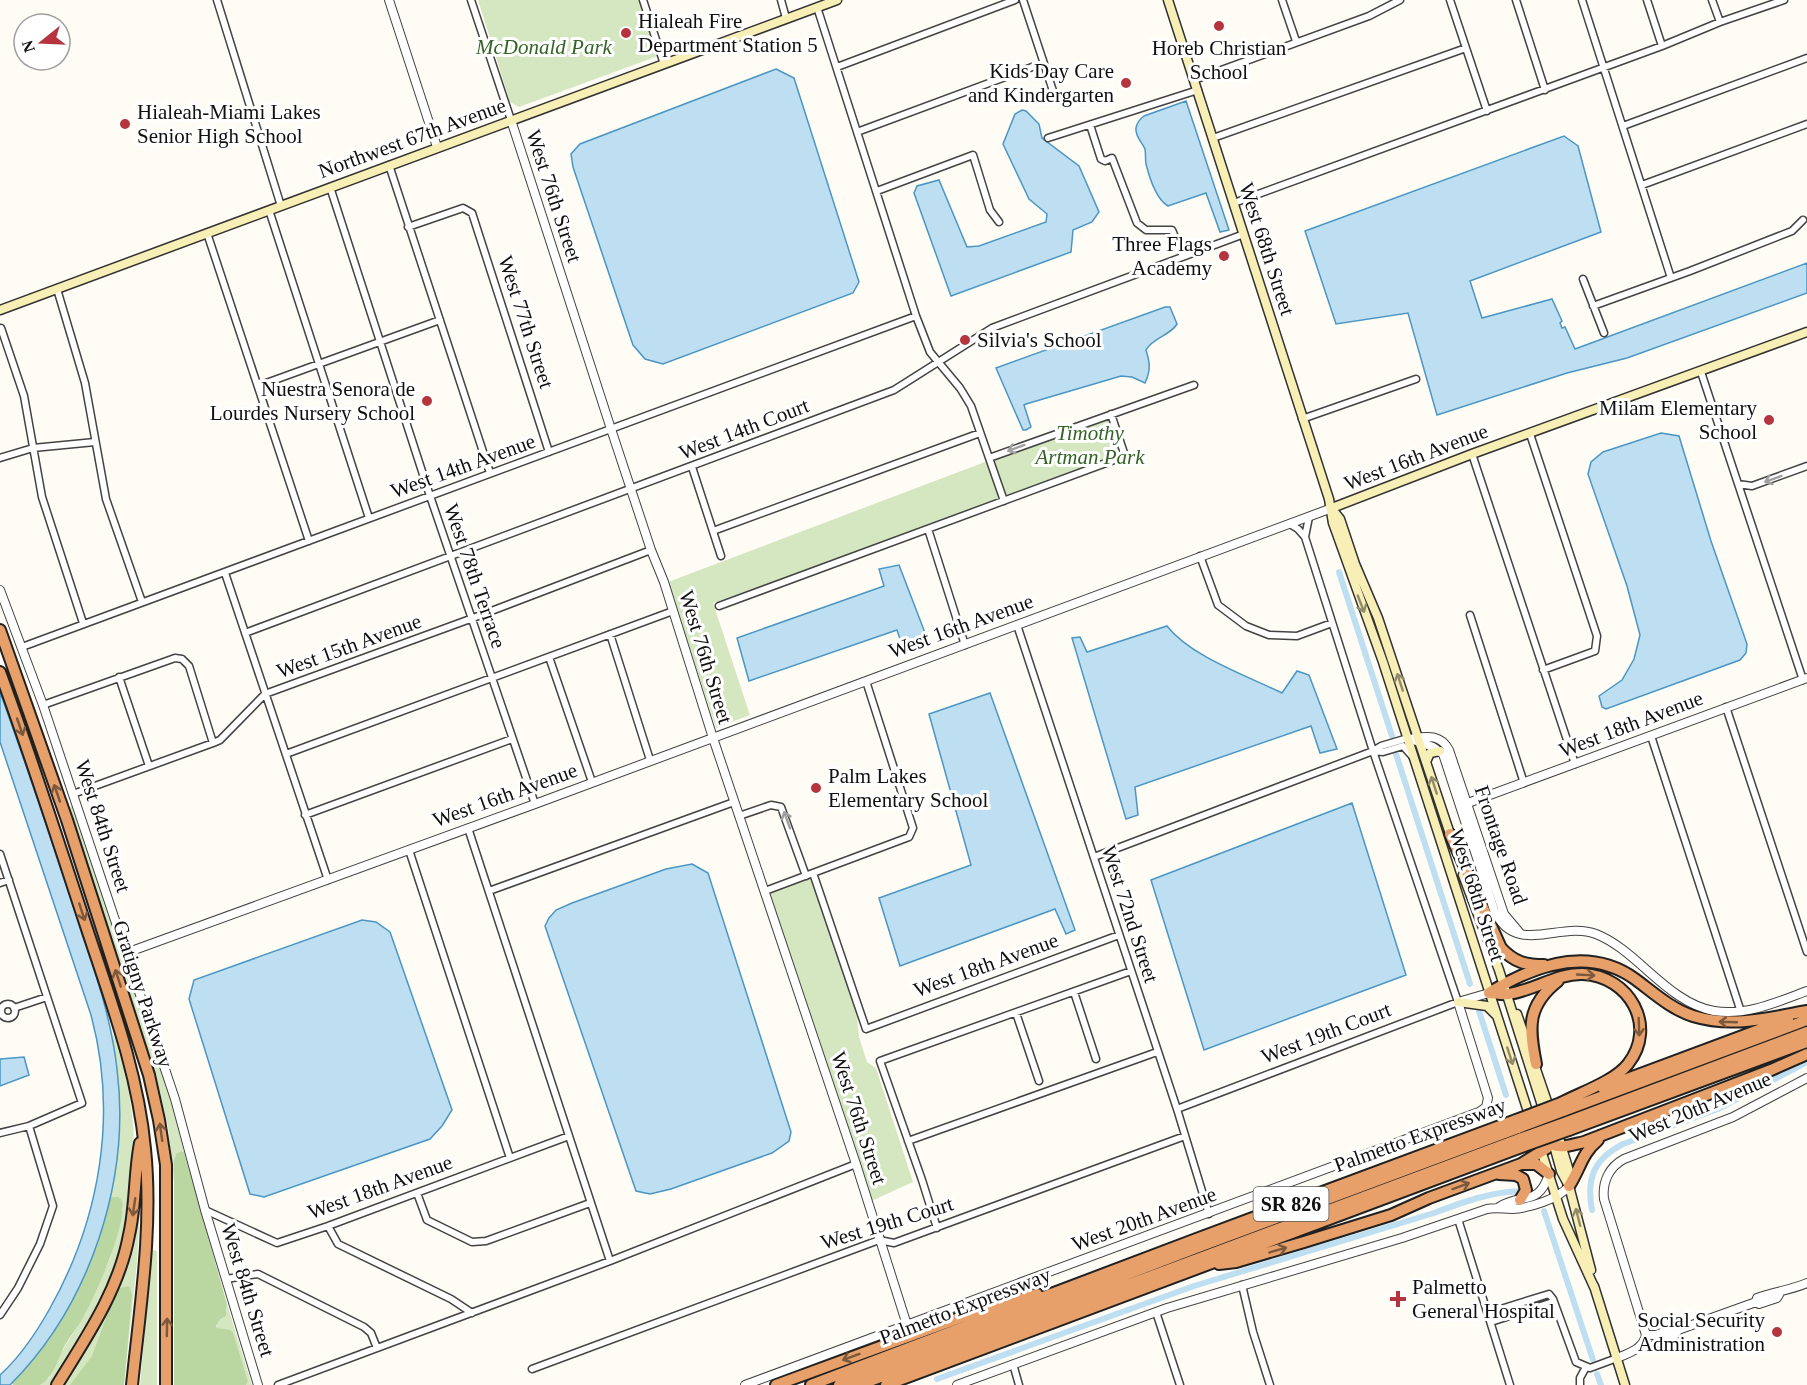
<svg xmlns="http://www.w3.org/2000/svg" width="1807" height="1385" font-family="Georgia,serif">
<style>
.green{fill:#d5e7c0}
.forest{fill:#bad6a1}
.water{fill:#bedff1;stroke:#4b96c2;stroke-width:1.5}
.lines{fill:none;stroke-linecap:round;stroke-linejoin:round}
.canal{stroke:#bedff1;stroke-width:6}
.minor-casing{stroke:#434343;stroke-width:9}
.tertiary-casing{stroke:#434343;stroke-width:10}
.secondary-casing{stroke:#323232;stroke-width:11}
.motorway-casing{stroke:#212121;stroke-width:14}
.minor{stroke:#fff;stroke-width:6}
.tertiary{stroke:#fff;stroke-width:8}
.secondary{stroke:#f8efb6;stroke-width:8}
.motorway{stroke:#e7a06a;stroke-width:10}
.motorway-bridge-casing{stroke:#212121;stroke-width:14;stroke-linecap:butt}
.motorway-bridge{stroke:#e7a06a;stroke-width:10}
.oneway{stroke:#9f9f9f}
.oneway2{stroke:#908b6b}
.oneway3{stroke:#7c583d}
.poi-dot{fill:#b5343d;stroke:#fff;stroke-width:2}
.labels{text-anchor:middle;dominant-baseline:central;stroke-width:6;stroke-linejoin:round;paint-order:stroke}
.shield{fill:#fff;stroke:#585858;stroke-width:1.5}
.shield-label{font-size:20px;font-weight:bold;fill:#101010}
.poi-label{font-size:21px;fill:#101010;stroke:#fff;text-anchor:start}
.park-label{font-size:21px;font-style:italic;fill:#346325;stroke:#fff}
.street-label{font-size:21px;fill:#101010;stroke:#fff}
</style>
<rect width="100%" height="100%" fill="#fefcf5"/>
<path class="green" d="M478,0H639L658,56L519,107L510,102Z
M1109,415L1125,456L713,603L750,715L716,728L668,582Z
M72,806L162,1068L184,1152L181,1151L176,1154L174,1161V1182L168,1127L157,1079L69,807Z
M810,875L856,1008L859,1037L867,1062L876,1068L913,1182L869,1202L766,890Z
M112,1033C118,1044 120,1057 123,1068C144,1143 134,1227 104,1298C92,1325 68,1359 53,1385H40L49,1378L59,1356L85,1314L110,1258L123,1209L118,1197H109C120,1142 120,1089 112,1033Z
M138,1191H141L137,1262L124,1385H59L109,1300Z
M152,1250L157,1251V1385H140Z
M227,1304L252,1385H246L248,1381L233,1332L217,1328C215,1320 223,1316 227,1311Z"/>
<path class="forest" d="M181,1151L184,1152L227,1304L226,1316L220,1319L216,1326L217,1328L230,1330L233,1332L248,1381L246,1385H174V1161L176,1154Z
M109,1197H118L121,1199C130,1220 95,1295 84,1316C78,1327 70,1336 64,1347C58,1359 53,1378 40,1385C34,1385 20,1385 13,1385L12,1383L43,1347L64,1315L99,1240Z
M129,1286L132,1295L124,1385H70L92,1356L113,1299L120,1288Z"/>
<path class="water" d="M776,69L794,78L859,282L853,293L663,364L645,359L633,345L573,167L571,154L580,144Z
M1186,101L1229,230L1220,232L1206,193L1168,206C1156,199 1149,176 1146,164C1145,159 1146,154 1145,149C1142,142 1135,137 1136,128C1137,122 1140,119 1144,116Z
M1022,110L1026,111L1039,124L1042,138L1079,166L1099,212L1092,222L1073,230L1071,252L951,296L914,193L917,186L939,180L967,247L979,246L1046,222L1047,214L1029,199L1003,144L1015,114Z
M1564,136L1578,146L1601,232L1470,281L1482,318L1552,299L1562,321L1560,323L1562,328L1565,327L1575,349L1807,263V293L1627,358L1567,373L1437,415L1408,313L1336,324L1305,231Z
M1165,307H1170L1177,324C1170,336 1153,337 1146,350C1150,363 1151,370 1145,383L1132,377L1121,376L1026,404L1024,405L1031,427L1026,430H1023L996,368Z
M1661,433L1679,436L1711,541L1747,644L1746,653L1740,660L1606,709L1602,707L1599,696L1622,680L1634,659L1640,635L1627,586L1588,474L1591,462L1603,452Z
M899,565L927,638L903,648L897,630L749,681L737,638L884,586L879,569Z
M1167,626C1190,656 1247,676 1282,693L1297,671L1309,675L1337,749L1320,753L1311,726L1135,787L1138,815L1126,819L1072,638L1080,637L1087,652Z
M0,692C26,764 51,838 75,911C92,962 111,1015 117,1069C131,1181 90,1305 10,1385H0V1375C20,1357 36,1333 49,1310C100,1220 118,1115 91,1015L0,742Z
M990,693L1075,930L1066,934L1055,909L900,966L879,898L971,865L929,714Z
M1352,803L1406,975L1204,1050L1151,880Z
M692,864L708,873L791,1132L789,1141L772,1153L671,1189L650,1194L636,1191L545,926L549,918L556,910L572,903L666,869Z
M362,920L376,922L390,932L452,1110L442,1126L430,1139L264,1197L250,1194L189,999L194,980Z
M24,1057L29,1075L0,1086V1059Z"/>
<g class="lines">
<path class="canal" d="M1339,572L1392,736
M1396,754L1470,984
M1479,1011L1506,1095
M1592,1210C1586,1178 1594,1159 1623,1144L1718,1109L1807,1062
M1544,1211L1593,1360
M1597,1374L1601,1385
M937,1379L1194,1286L1434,1213C1463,1202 1490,1192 1521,1191"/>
<g class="minor-casing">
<path id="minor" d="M217,0L281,206
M471,0L511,120
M643,0L664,64
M781,0L786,18
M1023,0L1056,100
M1282,0L1296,41
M1450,0L1487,111
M1516,0L1545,90
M1582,0L1671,278
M1647,0L1662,46
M1712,0L1720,22
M817,7L916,316L930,352L960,388L971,406L1004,501
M837,67L1015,0
M1194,80L1369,16L1400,0
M1090,125L1101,159L1105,161L1112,158L1137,223L1146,230H1172L1183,256
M1623,126L1807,58
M857,132L1043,63
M1048,138L1198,90
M1213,138L1466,48
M389,165L490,473
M1642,185L1807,124
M330,187L430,496L535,804
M877,191L973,155L990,210L999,222
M1234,203L1662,46L1720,22L1784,0
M269,210L369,518
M408,227L463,208L472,213L549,452
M207,233L309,541
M1583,279L1604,333
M57,289L85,383L106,499L142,602
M1593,306L1690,271L1792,231L1803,220
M1,328L24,396L42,497L83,623
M1701,372L1803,680
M258,386L440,320
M1302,419L1416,379
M1530,434L1597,636L1595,651L1543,670
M1472,454L1575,764
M0,458L33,448L95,442
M989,458L1194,385
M692,467L721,556
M1738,484L1752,486L1807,466
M928,529L965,645
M713,531L980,433
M1305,537L1309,517
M1200,556L1218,605L1246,626L1269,635L1297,636L1332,623
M225,573L328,880
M719,606L1125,456L1111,414
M1470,615L1524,783
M1017,625L1177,1109L1209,1214
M245,633L894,390L992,328L1244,234
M610,634L650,760
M22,647L916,316
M549,657L592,782
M119,677L149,766
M43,705L175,658L182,659L189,666L213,743
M1726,707L1807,952
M1651,736L1741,1012
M1374,751L1383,752L1403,746L1412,756
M286,754L673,611
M73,794L213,743L220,740L265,694L473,618L651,550
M305,815L512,739
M739,816L771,805L781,807L806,876
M468,828L610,1261
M409,850L510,1158
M0,854L82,1103L29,1126L0,1133
M1094,857L1373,751L1381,746L1408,738
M813,873L866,1029L1119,935
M0,883L9,880
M489,891L734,802
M765,891L909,837L913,828L866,681
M1074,992L1096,1059
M1 1011a7 7 0 1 1 14 0a7 7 0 1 1-14 0Z
M14,1008L47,997
M1016,1013L1039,1081
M1177,1109L1458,1002L1373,751L1305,537L1298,529L1290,524
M908,1141L1157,1052
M417,1193L427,1220L472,1242L486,1241L590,1203
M205,1210L277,1243L328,1226L569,1136
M1458,1219L1510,1385
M328,1226L338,1244L451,1299L472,1313
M937,1228L922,1180L880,1061L1131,971
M226,1279L258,1274L364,1327L371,1333L377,1348
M1242,1285L1253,1332L1270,1385
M1156,1312L1180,1385
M0,1315L18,1288L40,1244L53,1206L29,1126
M1488,1317L1491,1312L1549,1294L1553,1299L1576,1362L1590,1368L1617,1358
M1488,1318L1494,1321L1553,1302
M1013,1364L1019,1385
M532,1369L879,1240L894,1243L1185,1136
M278,1385L610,1261L856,1164
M1580,1385V1378L1586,1367"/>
</g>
<g class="tertiary-casing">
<path id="tertiary" d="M389,0L437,147
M511,120L611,429L651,550L664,582L713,738L856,1164L907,1325
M0,590L43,705L175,1099L205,1210L258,1385
M1408,738L1433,747L1443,754L1494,910C1515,958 1560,920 1596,934C1637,950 1668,1003 1714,1011C1747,1016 1777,1002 1807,991
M1414,738C1429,736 1441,735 1449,750L1504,914L1520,933
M1468,803L1807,678
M126,953L535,804L1332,508
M1499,1207C1522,1192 1538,1208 1549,1174
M1756,1302L1757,1298C1774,1292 1790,1290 1807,1283
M1646,1335H1656L1674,1328L1678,1330L1756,1302L1759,1304L1777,1298L1780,1293
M1639,1347H1650L1676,1334L1678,1330
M1617,1358C1629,1353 1643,1349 1646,1335L1604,1199C1602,1182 1609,1167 1624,1159L1733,1117L1807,1078
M745,1385L1479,1112L1486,1107L1488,1098L1458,1002L1489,993
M957,1385L1167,1308L1402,1238L1487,1209C1496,1207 1503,1209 1512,1209C1529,1208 1559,1199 1569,1186"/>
</g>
<g class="secondary-casing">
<path id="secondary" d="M1168,0L1329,499L1333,523L1383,662L1531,1121
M0,310L837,0
M1332,508L1472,454L1807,332
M1332,509L1340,519L1355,564L1378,618L1452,840
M1426,762L1430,753L1440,751
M1463,875L1499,970L1545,1115
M1458,1002L1487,1006L1496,1015
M1517,1014L1551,1113
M1556,1128L1569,1171V1182
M1553,1142L1561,1171L1569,1186L1591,1270
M1540,1147L1563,1219L1595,1289
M1594,1286L1625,1385"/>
</g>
<g class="motorway-casing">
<path id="motorway" d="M0,630L67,820L149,1075L159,1120L166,1165V1385
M0,672C31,756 58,841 86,926C110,999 138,1072 145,1149C153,1228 140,1307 132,1385
M1450,834L1501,948C1514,962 1525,965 1544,965
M1489,993C1534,965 1589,946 1635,979C1654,993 1671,1009 1693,1016C1732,1028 1769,1018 1807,1011
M1489,993C1495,993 1502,995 1508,994C1533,991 1557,973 1583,974C1629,976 1658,1026 1628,1064C1615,1081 1580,1093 1561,1103
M1536,1064C1529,1029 1526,1006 1558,981
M1603,1088L1788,1019
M1563,1111L1807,1020
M1567,1122L1807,1032
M1569,1130L1807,1042
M1545,1140C1557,1151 1570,1145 1584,1142L1771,1070L1807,1054
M1521,1164H1536L1549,1174
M1499,1174L1516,1175L1523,1179L1526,1190L1520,1200
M1569,1186C1580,1169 1582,1153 1598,1140
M1219,1264L1236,1262L1304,1242L1391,1215L1429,1198L1521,1164L1547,1148L1552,1137
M57,1385C86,1338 119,1290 129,1235C136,1205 134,1174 140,1143
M776,1385L962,1317L1037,1294
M811,1385L1199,1238L1516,1120
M839,1385L1201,1246L1518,1128
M859,1385L1522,1138
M886,1385L1524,1146"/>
</g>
<use href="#minor" class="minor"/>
<use href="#tertiary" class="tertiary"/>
<use href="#secondary" class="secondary"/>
<use href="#motorway" class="motorway"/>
<g class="motorway-bridge-casing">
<path id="motorway-bridge" d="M1516,1120L1561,1103
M1518,1128L1563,1111
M1522,1138L1567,1122
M1524,1146L1569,1130"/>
</g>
<use href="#motorway-bridge" class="motorway-bridge"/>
</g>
<defs><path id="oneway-shaft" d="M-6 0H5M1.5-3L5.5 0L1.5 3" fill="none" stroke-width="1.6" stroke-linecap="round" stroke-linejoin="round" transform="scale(1.5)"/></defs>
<g class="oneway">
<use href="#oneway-shaft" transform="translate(1016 448) rotate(160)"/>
<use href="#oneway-shaft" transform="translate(1773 479) rotate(160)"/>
<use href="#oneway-shaft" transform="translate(787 820) rotate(-110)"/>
</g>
<g class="oneway2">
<use href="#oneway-shaft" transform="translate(1361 604) rotate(69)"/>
<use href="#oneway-shaft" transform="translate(1400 682) rotate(-108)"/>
<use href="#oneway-shaft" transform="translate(1434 785) rotate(-108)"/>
<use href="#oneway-shaft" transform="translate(1510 1056) rotate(72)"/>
<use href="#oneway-shaft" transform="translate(1578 1217) rotate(-104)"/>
</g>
<g class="oneway3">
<use href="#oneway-shaft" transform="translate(20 727) rotate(71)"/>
<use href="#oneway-shaft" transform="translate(57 793) rotate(-109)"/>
<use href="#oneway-shaft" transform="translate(82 912) rotate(72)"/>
<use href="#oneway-shaft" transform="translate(1586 975) rotate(3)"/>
<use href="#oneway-shaft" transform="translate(118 978) rotate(-108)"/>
<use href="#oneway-shaft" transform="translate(1728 1022) rotate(-178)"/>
<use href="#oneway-shaft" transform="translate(1639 1027) rotate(88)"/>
<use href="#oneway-shaft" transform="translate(161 1132) rotate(-98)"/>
<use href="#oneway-shaft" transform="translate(1461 1186) rotate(-20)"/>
<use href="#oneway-shaft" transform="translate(134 1207) rotate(98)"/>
<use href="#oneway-shaft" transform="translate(1278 1250) rotate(-16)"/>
<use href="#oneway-shaft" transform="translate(167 1327) rotate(-89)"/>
<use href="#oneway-shaft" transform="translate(851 1357) rotate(160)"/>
</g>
<g class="poi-dot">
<circle cx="1219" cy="26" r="6"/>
<circle cx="626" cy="33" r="6"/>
<circle cx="1126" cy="83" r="6"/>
<circle cx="125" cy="124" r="6"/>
<circle cx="1224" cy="256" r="6"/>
<circle cx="965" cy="340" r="6"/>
<circle cx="427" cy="401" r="6"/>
<circle cx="1769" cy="420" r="6"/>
<circle cx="816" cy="788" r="6"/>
<path d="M1395 1290h6v6h6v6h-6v6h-6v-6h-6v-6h6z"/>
<circle cx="1777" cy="1332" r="6"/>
</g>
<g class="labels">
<rect class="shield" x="1253.5" y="1187" width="75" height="34" rx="4.5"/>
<g class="shield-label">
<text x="1291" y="1204">SR 826</text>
</g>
<g class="poi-label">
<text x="638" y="21">Hialeah Fire<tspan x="638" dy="24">Department Station 5</tspan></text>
<text x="1219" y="48" text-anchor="middle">Horeb Christian<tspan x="1219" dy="24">School</tspan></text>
<text x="1114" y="71" text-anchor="end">Kids Day Care<tspan x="1114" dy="24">and Kindergarten</tspan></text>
<text x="137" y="112">Hialeah-Miami Lakes<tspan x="137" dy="24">Senior High School</tspan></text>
<text x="1212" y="244" text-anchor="end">Three Flags<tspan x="1212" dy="24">Academy</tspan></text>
<text x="977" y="340">Silvia's School</text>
<text x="415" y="389" text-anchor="end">Nuestra Senora de<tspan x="415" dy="24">Lourdes Nursery School</tspan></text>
<text x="1757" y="408" text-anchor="end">Milam Elementary<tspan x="1757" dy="24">School</tspan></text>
<text x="828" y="776">Palm Lakes<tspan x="828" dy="24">Elementary School</tspan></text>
<text x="1412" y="1287">Palmetto<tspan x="1412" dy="24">General Hospital</tspan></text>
<text x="1765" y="1320" text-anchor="end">Social Security<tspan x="1765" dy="24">Administration</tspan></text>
</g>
<g class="park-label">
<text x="544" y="47">McDonald Park</text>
<text x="1090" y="433">Timothy<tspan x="1090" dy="24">Artman Park</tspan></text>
</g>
<g class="street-label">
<text transform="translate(412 138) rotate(-20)">Northwest 67th Avenue</text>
<text transform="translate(554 196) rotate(72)">West 76th Street</text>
<text transform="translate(1267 249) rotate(72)">West 68th Street</text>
<text transform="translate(526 322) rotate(72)">West 77th Street</text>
<text transform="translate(744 429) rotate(-21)">West 14th Court</text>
<text transform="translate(1416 457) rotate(-21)">West 16th Avenue</text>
<text transform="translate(463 466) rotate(-20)">West 14th Avenue</text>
<text transform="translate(475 576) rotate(71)">West 78th Terrace</text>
<text transform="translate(961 626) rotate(-20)">West 16th Avenue</text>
<text transform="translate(349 646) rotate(-20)">West 15th Avenue</text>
<text transform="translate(706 657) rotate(73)">West 76th Street</text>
<text transform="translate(1631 724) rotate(-21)">West 18th Avenue</text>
<text transform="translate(505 795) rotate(-20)">West 16th Avenue</text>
<text transform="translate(103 826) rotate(72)">West 84th Street</text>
<text transform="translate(1501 845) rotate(71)">Frontage Road</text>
<text transform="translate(1477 895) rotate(72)">West 68th Street</text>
<text transform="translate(1130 914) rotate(72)">West 72nd Street</text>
<text transform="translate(986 965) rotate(-20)">West 18th Avenue</text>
<text transform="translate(143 994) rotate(72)">Gratigny Parkway</text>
<text transform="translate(1326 1033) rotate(-21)">West 19th Court</text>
<text transform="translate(1700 1107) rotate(-23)">West 20th Avenue</text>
<text transform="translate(859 1118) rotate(72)">West 76th Street</text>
<text transform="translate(1420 1135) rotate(-20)">Palmetto Expressway</text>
<text transform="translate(380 1187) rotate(-20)">West 18th Avenue</text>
<text transform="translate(1144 1219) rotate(-20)">West 20th Avenue</text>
<text transform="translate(887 1223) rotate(-17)">West 19th Court</text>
<text transform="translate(248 1290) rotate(73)">West 84th Street</text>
<text transform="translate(965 1306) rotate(-21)">Palmetto Expressway</text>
</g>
</g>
<g transform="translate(42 42) rotate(252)"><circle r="28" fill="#ffffff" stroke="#9f9f9f" stroke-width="1.5"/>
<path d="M0-4.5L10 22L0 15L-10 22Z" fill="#b5343d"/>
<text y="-9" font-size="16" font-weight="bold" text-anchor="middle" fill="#101010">N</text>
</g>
</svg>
